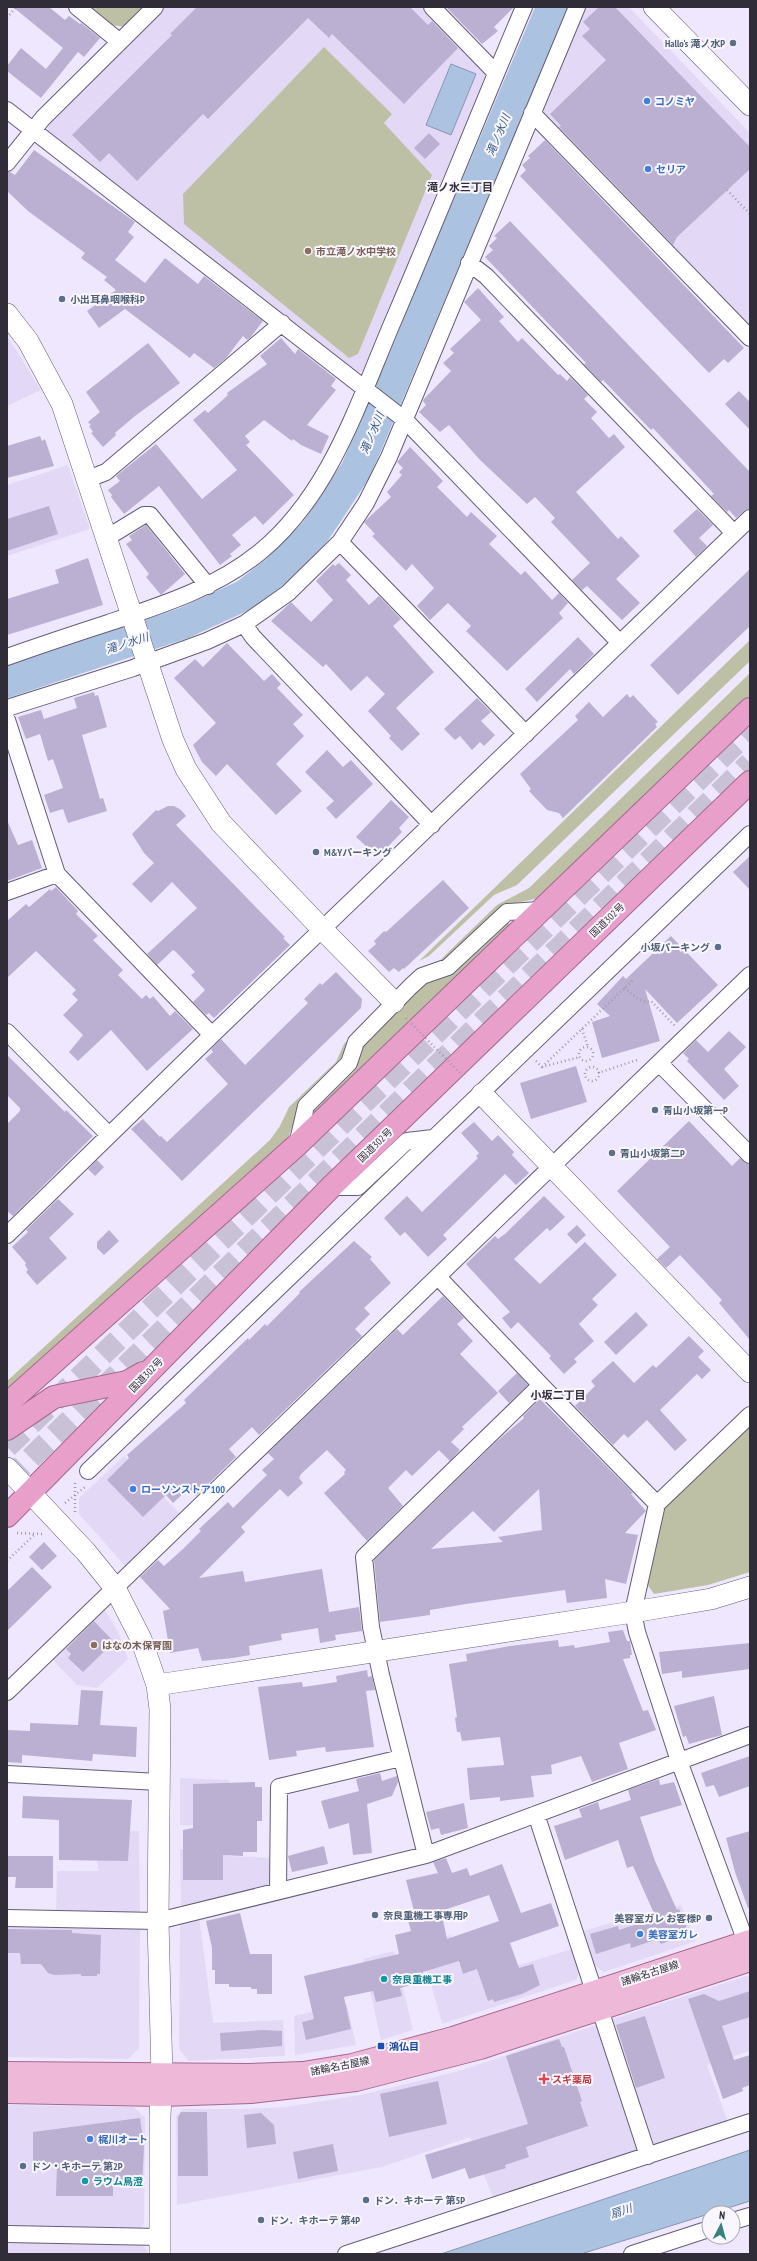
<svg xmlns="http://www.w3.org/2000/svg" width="757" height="2261" font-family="'PT Sans Narrow','Noto Sans JP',sans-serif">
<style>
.built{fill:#e3d9f7}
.green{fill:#bec0a6}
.water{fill:#abc3e1;stroke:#8696ae}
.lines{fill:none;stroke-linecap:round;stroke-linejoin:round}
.river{stroke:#abc3e1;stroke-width:31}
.building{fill:#bcb0d2;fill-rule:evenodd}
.motorway-tunnel{stroke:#c9c2d6;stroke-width:22;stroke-dasharray:22 11;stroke-linecap:butt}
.minor-casing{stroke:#655c75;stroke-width:18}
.tertiary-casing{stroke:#655c75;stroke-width:22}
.primary-casing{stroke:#a4688f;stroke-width:24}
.trunk-casing{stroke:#a4688f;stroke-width:24}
.path{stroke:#a19aac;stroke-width:2.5;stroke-dasharray:1 3;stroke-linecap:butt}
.minor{stroke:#fff;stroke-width:16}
.tertiary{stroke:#fff;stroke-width:21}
.primary{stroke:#eeb8d8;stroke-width:22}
.trunk{stroke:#e8a0cb;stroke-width:22}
.path-bridge{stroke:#a19aac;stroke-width:2.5;stroke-dasharray:1 3;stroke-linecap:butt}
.service-dot{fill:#5c6f8a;stroke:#f9f7fd;stroke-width:1.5}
.shop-dot{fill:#3f7fe0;stroke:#f9f7fd;stroke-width:1.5}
.education-dot{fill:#8d6e63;stroke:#f9f7fd;stroke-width:1.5}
.culture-dot{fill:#0f9aa8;stroke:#f9f7fd;stroke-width:1.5}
.transit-dot{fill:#1a4fb4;stroke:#f9f7fd;stroke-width:1.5}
.health-dot{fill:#e0444e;stroke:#f9f7fd;stroke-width:1.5}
.labels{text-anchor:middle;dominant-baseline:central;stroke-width:4;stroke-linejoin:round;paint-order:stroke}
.service-label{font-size:10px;font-weight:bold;fill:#4e5e75;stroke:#f9f7fd;text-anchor:start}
.shop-label{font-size:10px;font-weight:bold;fill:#366cbe;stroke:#f9f7fd;text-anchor:start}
.education-label{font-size:10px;font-weight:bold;fill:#785e54;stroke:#f9f7fd;text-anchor:start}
.street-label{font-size:10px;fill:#312d38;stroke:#f9f7fd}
.culture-label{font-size:10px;font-weight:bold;fill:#0d838f;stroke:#f9f7fd;text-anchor:start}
.transit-label{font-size:10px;font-weight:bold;fill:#164399;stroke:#f9f7fd;text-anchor:start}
.health-label{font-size:10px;font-weight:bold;fill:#be3a42;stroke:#f9f7fd;text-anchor:start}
.water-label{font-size:11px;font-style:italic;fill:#365983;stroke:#f9f7fd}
.neighbourhood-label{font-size:11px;font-weight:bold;fill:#312d38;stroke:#f9f7fd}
</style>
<rect width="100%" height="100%" fill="#efe7fe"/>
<path class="built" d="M162,7H425L489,77L368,368L357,373L48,134V124Z
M585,7H629L750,133V328L544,115L543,106Z
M8,337L41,390L7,406V338Z
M68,465L90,529L7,556V485Z
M124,1456L181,1515L126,1567L79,1514V1498Z
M104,1608L118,1632L128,1659L97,1688L77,1685L51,1658Z
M180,1778L229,1780V1826L180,1825Z
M91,1829L139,1831L140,1914L56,1912L57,1871H99Z
M180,1849L229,1851V1856L271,1858V1880L266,1887L181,1908Z
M681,1905L696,1941L604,1972L591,1963L580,1932L621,1920L623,1925Z
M199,1917L213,2023L283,2020L285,2056L189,2061L179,2049L180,1922Z
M7,1925L140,1928L139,2048L128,2059L7,2057Z
M451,1935L460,1965L475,1960L480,1977L575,1948L581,1968L576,1980L442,2024L420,1944Z
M394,1951L413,2030L381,2040L363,1959Z
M750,1975V2051L707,2065L728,2122L658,2145L649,2141L610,2020Z
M347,2004L356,2045L295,2055L294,2016Z
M599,2024L638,2142L635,2154L493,2198L470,2137L382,2167L177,2205L176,2116L183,2109H241L285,2107L361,2095L459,2071Z
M7,2105L134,2107L145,2118L144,2224L138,2230L7,2227Z
M7,2241L141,2244L147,2250V2254H7Z"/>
<path class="green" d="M88,7H145L126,27L110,25Z
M324,47L392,114L384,123L432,175L358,354L349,358L184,224L183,194Z
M750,640V661L517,885L494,895L429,956L419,961Z
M750,673V696L547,891L539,898L511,904L447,962L434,966L497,905L529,888Z
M506,922L509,923V926L316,1113L313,1112L312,1109L356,1050L426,980Z
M355,1033L347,1055L298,1110L288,1138L7,1392V1381L270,1140L280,1126L289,1107L336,1062L344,1044Z
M750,1425V1572L708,1585L654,1594L647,1584L663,1506Z"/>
<path class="water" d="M451,64L476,74L451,135L426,125Z
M750,2150V2201L581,2254H441Z"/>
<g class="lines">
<path class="river" d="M7,682L184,623L245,595L275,572L315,532L356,470L552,7"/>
</g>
<path class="building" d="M13,7H49L65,20L69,16L80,24L81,23L100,38L84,57L78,52L41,98L7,71V66L21,48L46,69L63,48Z
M197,7H410L428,25L432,21L458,48L404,104L332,34L329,38L308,18L208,119L203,114L137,181L109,153L100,162L72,135L172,35L170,34Z
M446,7H514L494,27L498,31L482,44Z
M599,7H615L750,147V169L677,237L673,245L559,127L561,126L550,114L606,60L582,36L590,29L583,22Z
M429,133L440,144L425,159L414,148Z
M545,140L744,348L728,363L724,359L709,373L520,176L526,170L522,165L530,158L528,156Z
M34,150L135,222L128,232L134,237L115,260L145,283L165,258L198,284L204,276L263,321L250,338L247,340L243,336L226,358L214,368L194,353L190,358L125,309L99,328L87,311L116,290L104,280L107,277L81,258L85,253L28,211L7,191V172H10L15,175Z
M510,221L750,472V509L744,511L736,518L729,510L727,512L711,496L714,494L653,428L651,430L603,380L601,382L584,364L586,363L485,257L493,250L489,246L497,238L494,236Z
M478,288L504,317L499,321L518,342L522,338L558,375L560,374L567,381L570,377L588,395L584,399L597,412L591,418L609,438L614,434L625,447L576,492L618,539L621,536L640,556L616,579L640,603L622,620L587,586L582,590L572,580L590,563L551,522L555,518L535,497L527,504L480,460L449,425L440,432L419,412L426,405L423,401L424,399L451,371L443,363L454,353L450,349L481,320L464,302Z
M281,338L295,354L298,349L336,379L331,386L336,390L307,425L329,436L321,454L301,445L293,439L292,441L264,420L245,436L250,442L246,445L294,495L263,525L255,516L232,535L241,545L230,554L232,556L220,565L159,486L124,514L111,497L112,495L108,490L120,481L116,476L156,444L202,499L237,470L193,420L205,410L208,413L228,395L227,393L267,364L260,356Z
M148,343L180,383L135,416L115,433L116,435L103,447L91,433L93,432L89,426L91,425L88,422L100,412L86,392Z
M739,391L750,402V430L725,404Z
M40,436L42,441L45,439L54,466L7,478V446Z
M410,447L443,481L437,487L467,517L471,512L497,536L489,544L521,575L525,571L552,600L559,593L568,603L559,613L563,618L507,671L466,631L471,626L448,603L430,620L417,606L434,588L412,564L406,571L372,536L375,534L364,522L391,497L387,492L402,475L399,472L403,468L397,462Z
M49,506L58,534L7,551V519Z
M697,509L713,525L699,538L707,546L696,557L673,531Z
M146,525L185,574L161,595L146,577L149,574L126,544L132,540L129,536Z
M88,558L103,605L7,635V599L59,583L55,570Z
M339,563L351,575L346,580L369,605L379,596L401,619L393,626L434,672L396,708L420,734L402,751L389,738L391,736L368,711L385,694L367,676L351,691L326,664L323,667L271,621L291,602L311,622L333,600L316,581L333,564L335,566Z
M750,569V626L678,695L650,665Z
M578,637L594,654L574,674L570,669L537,702L525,689Z
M227,643L264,681L272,674L281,684L277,688L303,715L293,724L304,736L276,764L302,791L276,815L227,764L216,776L202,762L193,745L216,723L174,678L195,659L203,667Z
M94,692L95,696L98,695L107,727L82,735L100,799L103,798L107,811L68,823L63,809L50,813L44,795L63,788L53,759L48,761L40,734L26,739L18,717L41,710L44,719L77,708L74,698Z
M627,694L630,698L633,695L658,722L655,724L657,727L563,818L559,813L547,810L529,791L531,789L520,774L578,720L575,716L589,702L603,717Z
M477,698L491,712L481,721L495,735L484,746L480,742L472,750L460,736L455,740L444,729Z
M327,750L343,767L351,760L373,784L336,819L326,808L334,801L305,772Z
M391,800L409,817L399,828L402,832L378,857L356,837Z
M168,806H174L181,810L186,816L176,825L285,937L283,938L290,945L214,1018L209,1013L206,1015L193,1002L205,990L191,975L195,972L176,952L173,950L157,965L147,954L197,908L172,882L151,903L132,884L154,863L144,853L132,834L156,810L158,811Z
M7,820L18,845L32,840L42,868L7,881Z
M750,856V890L733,872Z
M443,880L469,908L404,969L403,968L399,972L394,968L389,972L368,951L376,944L374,941L384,931L386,932Z
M56,887L78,911L76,914L98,936L93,940L123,970L118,975L142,999L146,995L150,999L153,996L170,1016L175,1011L193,1029L147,1071L111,1030L78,1061L69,1052L83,1035L63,1015L78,1000L72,994L76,990L36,951L7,978V921L26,904L29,907L50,889L51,891Z
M671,936L718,985L677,1023L645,989L660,1041L602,1058L592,1022L610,1016L597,1004L623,976L626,979Z
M336,972L362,999L361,1008L182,1181L131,1129L143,1119L160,1137L161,1136L167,1142L228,1084L205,1059L213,1052L211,1049L221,1039L245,1065L308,1003L304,999L320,983L322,985Z
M729,1031L746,1047L724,1069L739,1086L724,1100L687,1061L689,1059L683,1053L696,1040L708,1052Z
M7,1055L65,1112L66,1110L93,1136L13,1216L7,1211V1124L20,1111V1108L7,1095Z
M576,1066L587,1102L531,1119L520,1083Z
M689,1121L732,1166L740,1158L750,1165V1340L719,1303L722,1300L680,1255L666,1268L657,1259L670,1247L617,1191Z
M474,1122L492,1141L498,1135L514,1152L512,1155L529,1173L516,1185L505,1174L443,1235L447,1239L428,1257L405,1232L400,1236L384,1218L407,1196L422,1212L478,1158L476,1156L479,1153L461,1133Z
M97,1160L104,1167L95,1176L88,1169Z
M544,1196L565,1217L550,1231L547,1228L514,1259L540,1284L585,1242L617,1275L592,1299L598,1305L579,1324L594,1341L574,1359L577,1362L564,1374L549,1358L551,1356L518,1322L511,1329L502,1318L510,1312L466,1264L495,1236L498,1239L505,1234Z
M58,1199L74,1214L49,1238L67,1258L37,1285L26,1272L28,1270L25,1265L26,1263L12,1247L28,1232L26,1230Z
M577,1225L586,1235L576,1244L567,1234Z
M109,1230L119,1241L104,1255L97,1248V1242Z
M354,1241L372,1257L370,1259L391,1283L364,1308L370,1314L355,1329L362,1336L259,1435L252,1427L229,1449L236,1457L196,1496L189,1488L173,1503L166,1495L143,1517L107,1480L129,1458L127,1455L186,1403L184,1400L211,1374L248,1338L249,1340L265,1324L267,1326L300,1293L299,1292Z
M443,1296L464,1318L457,1324L473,1341L460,1354L498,1393L462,1427L464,1429L451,1442L460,1450L450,1461L439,1450L412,1476L406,1470L388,1488L403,1506L367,1541L324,1493L345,1474L344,1472L346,1470L327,1450L301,1474L299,1478L303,1483L288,1497L280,1489L241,1527L245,1532L199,1578L243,1571L245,1582L322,1569L329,1612L359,1607L362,1631L335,1635L336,1640L320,1643L318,1628L281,1634L282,1640L249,1646L250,1655L233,1658L202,1661L198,1648L170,1653L163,1611L170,1609L140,1577L158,1560L164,1566L183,1549L201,1531L199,1529L228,1502L233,1508L267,1475L262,1470L274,1459L268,1453L397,1329L403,1335Z
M636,1312L648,1325L616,1355L604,1342Z
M689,1336L704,1351L698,1357L711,1370L702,1379L697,1374L660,1410L687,1440L675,1451L647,1420L628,1438L624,1434L613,1445L575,1406L595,1386L591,1381L613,1361L634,1383L653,1365L656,1368Z
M517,1373L528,1385L509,1403L498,1391Z
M540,1399L633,1493L631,1494L646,1511L625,1533L638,1535L626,1584L605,1579L607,1598L567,1603L565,1590L466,1604L430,1610V1615L380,1622L374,1560L497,1441L524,1418L523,1416ZM539,1489L542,1530L498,1537L503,1542L431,1549L473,1511L494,1532Z
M44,1542L57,1556L42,1570L29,1557Z
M32,1567L52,1587L7,1631V1591Z
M94,1621L114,1642L83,1672L68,1658L71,1654L66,1649Z
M623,1630L627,1641H630L632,1655H630V1658L623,1659L643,1711L648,1710L656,1730L619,1743L628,1769L592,1782L581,1756L551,1765L552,1774L531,1776L534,1797L500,1801V1797L470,1800L467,1768L504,1765L500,1737L462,1741L460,1732H457L455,1718L457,1717L449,1664L467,1661L466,1654L510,1646L558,1640L559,1647L574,1645L575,1648L610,1642L608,1632Z
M750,1643V1669L682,1678V1671L662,1674L659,1652Z
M367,1670L368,1677L372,1676L375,1690L366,1691L374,1747L326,1752L325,1747L296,1751L297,1756L269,1760L258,1687L302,1682L303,1687L337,1682L336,1676Z
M81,1690L103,1691L100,1725L137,1727L136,1757L93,1754L92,1761L22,1755V1763L7,1762V1730L30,1731V1723L78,1725Z
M714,1696L722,1735L689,1744L686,1736L683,1737L674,1706Z
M750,1756V1786L719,1797L714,1785L706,1787L701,1773Z
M380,1773L382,1781L397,1776L398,1782L392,1796L367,1804L372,1853L353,1855L349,1823L329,1829L321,1801L359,1791L356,1779Z
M659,1779L660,1785L674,1782L682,1805L640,1817L655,1861L677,1910L679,1909L689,1933L661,1944L658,1939L631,1948L630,1943L596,1954L590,1934L618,1926L619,1930L656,1918L633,1866L627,1868L618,1840L565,1860L554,1826L582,1817L579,1809L598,1802L600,1810L631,1800L628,1790Z
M255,1782V1787H262V1821H257V1852H243V1856L223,1855V1880H183V1830L193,1828V1784Z
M23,1796L132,1800L128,1861L59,1860V1820L22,1818Z
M464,1803L468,1828L441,1835L439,1828L431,1830L426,1812Z
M750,1831V1908H748L735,1872L726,1838Z
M324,1846L328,1864L292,1872L288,1856Z
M7,1856H53V1888H15L16,1877H7Z
M446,1858L452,1873L467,1868L470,1876L502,1864L521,1913L551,1903L559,1926L510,1943L519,1968L533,1964L540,1985L522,1994L494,2002L493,1999L488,2001L477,1969L463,1974L459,1961L423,1972L425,1981L400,1988L402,1996L376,2002L373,1991L344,1997L351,2029L306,2040L302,2022L314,2019L304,1976L399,1954L395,1935L411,1931L406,1913L414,1911L406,1880L438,1873L433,1862ZM489,1895L499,1921L447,1939L441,1911Z
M240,1913L250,1954H272V1994H257V1989H251V1987H229V1984H215V1970H212V1948L206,1921Z
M7,1929L72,1930V1933L101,1935L100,1974H97V1976H81V1974L54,1975L48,1973L41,1964H21L20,1953H7Z
M750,1991V2017L722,2026L734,2060L750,2055V2085L742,2088L743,2091L723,2099L688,1999L704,1994L719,2001Z
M645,2016L665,2078L636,2088L616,2025Z
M262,2030L282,2031V2046L221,2051L220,2033Z
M559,2039L562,2047H564L582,2101L580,2102L588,2126L526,2147L529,2157L505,2165L506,2168L469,2179L465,2168L432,2179L425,2155L528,2124L506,2056Z
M438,2081L447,2124L389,2137L380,2094Z
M181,2112H207L208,2176H178V2117Z
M261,2113L274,2125L276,2144L247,2148L244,2115Z
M140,2118L144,2147L142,2186L113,2185V2196H56L57,2164L33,2163V2132Z
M333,2144L338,2171L298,2179L293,2152Z"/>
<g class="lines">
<path class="motorway-tunnel" d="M7,1447L750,730
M7,1481L750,763"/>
<g class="minor-casing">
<path id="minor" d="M77,7L120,42
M432,7L496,73
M7,110L405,420L620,643
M532,113L750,338
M7,163L43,118L155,7
M469,263L486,276L734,533
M88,479L106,472L282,323
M108,537L144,515H150L208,586
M340,542L526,734
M244,624L253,637L432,825
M7,657C41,645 74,634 108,623C162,605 216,588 260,552C331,494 359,400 394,319C438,216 480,111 524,7
M7,708L133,668L207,641L244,624L288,593L340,542L366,503L389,457L577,7
M7,720L57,874L212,1035
M7,892L57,874
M7,1032L109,1135
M659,1063L750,1155
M297,1145L306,1106L349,1063L356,1042L411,986L422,976L448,967L507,912L540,910
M331,1187H358L407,1141L433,1138
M7,1235L212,1035L750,518
M541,1385L657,1504
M88,1471L750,834
M7,1692L750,975
M7,1774L159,1782
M536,1814L648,2156
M426,1855L381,1675L371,1627L364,1557L541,1385L438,1277
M278,1891L279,1787L401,1758
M7,1918L158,1921L426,1855L750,1735
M746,1942L679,1761L637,1632L633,1612L657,1504L750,1415
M733,2221L750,2216
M7,2234L160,2237
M346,2254L750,2122
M632,2254L709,2229"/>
</g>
<g class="tertiary-casing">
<path id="tertiary" d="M654,7L750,105
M7,314L28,341L62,404L173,740L186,769L221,823L323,930L394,1002
M482,1094L750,1372
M7,1468L86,1552L115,1588L141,1639L157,1685L160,1709L158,1921L162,2076L160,2116V2254
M157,1685L633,1612L711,1599L750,1587"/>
</g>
<g class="primary-casing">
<path id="primary" d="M7,2073L250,2075L303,2073L352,2065L453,2038L750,1941
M7,2092L161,2095L251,2092L356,2080L480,2048L750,1960"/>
</g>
<g class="trunk-casing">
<path id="trunk" d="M7,1404L297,1145L750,709
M7,1429L54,1397L127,1382L143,1373
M7,1516L331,1187L750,782"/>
</g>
<path class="path" d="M7,18L16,7
M727,190L750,214
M624,988C634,994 639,1004 651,1001L675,1026
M582,1029L588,1047
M579 1054a7 7 0 1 1 14 0a7 7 0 1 1-14 0Z
M536,1061L542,1067L580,1057
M542,1067L633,980
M585 1074a7 7 0 1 1 14 0a7 7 0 1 1-14 0Z
M598,1073L637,1060
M65,1503L85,1487
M75,1512V1481
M17,1533L42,1534
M7,1561L35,1534"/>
<use href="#minor" class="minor"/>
<use href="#tertiary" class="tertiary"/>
<use href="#primary" class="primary"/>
<use href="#trunk" class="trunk"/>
<path class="path-bridge" d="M406,1018L465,1078"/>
</g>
<g class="service-dot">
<circle cx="733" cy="43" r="4"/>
<circle cx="62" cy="299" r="4"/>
<circle cx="316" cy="852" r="4"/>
<circle cx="718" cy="947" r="4"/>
<circle cx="655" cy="1110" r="4"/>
<circle cx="612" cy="1153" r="4"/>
<circle cx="375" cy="1915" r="4"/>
<circle cx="709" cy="1918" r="4"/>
<circle cx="23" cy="2166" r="4"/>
<circle cx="366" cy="2200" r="4"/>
<circle cx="261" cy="2220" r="4"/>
</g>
<g class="shop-dot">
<circle cx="647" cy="101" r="4"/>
<circle cx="648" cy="169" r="4"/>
<circle cx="133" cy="1489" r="4"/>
<circle cx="640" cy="1934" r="4"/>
<circle cx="90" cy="2139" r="4"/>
</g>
<g class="education-dot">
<circle cx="308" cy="251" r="4"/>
<circle cx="94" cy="1645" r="4"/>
</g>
<g class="culture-dot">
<circle cx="384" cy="1979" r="4"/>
<circle cx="85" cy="2181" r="4"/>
</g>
<rect class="transit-dot" x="377" y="2042" width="8" height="8" rx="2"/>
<path class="health-dot" d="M542 2073h4v4h4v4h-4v4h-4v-4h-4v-4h4z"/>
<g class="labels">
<g class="service-label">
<text x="725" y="43" text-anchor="end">Hallo's 滝ノ水P</text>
<text x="70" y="299">小出耳鼻咽喉科P</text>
<text x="324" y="852">M&amp;Yパーキング</text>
<text x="710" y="947" text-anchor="end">小坂パーキング</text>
<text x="663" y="1110">青山小坂第一P</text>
<text x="620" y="1153">青山小坂第二P</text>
<text x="383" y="1915">奈良重機工事専用P</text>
<text x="701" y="1918" text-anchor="end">美容室ガレ お客様P</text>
<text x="31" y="2166">ドン・キホーテ 第2P</text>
<text x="374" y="2200">ドン．キホーテ 第5P</text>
<text x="269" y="2220">ドン．キホーテ 第4P</text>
</g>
<g class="shop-label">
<text x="655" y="101">コノミヤ</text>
<text x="656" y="169">セリア</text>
<text x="141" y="1489">ローソンストア100</text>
<text x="648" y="1934">美容室ガレ</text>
<text x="98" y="2139">梶川オート</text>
</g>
<g class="education-label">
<text x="316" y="251">市立滝ノ水中学校</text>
<text x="102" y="1645">はなの木保育園</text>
</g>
<g class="street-label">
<text transform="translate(607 920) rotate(-44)">国道302号</text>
<text transform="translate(375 1145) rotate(-44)">国道302号</text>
<text transform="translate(146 1375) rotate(-46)">国道302号</text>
<text transform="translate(650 1973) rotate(-18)">諸輪名古屋線</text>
<text transform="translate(340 2066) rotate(-11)">諸輪名古屋線</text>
</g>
<g class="culture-label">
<text x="392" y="1979">奈良重機工事</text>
<text x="93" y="2181">ラウム鳥澄</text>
</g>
<g class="transit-label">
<text x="389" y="2046">鴻仏目</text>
</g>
<g class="health-label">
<text x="552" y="2079">スギ薬局</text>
</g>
<g class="water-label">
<text transform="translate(498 135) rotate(-67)">滝ノ水川</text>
<text transform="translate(372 433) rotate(-67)">滝ノ水川</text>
<text transform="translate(127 643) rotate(-18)">滝ノ水川</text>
<text transform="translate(621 2211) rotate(-18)">扇川</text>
</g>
<g class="neighbourhood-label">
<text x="460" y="187">滝ノ水三丁目</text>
<text x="558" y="1395">小坂二丁目</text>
</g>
</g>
<rect width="757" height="2261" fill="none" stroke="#312d38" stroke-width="16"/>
<g transform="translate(721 2225) rotate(6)"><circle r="19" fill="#f9f7fd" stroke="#a9a6ae"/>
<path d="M0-3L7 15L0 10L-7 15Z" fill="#38817e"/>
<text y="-6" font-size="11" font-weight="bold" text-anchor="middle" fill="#312d38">N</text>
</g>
</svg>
